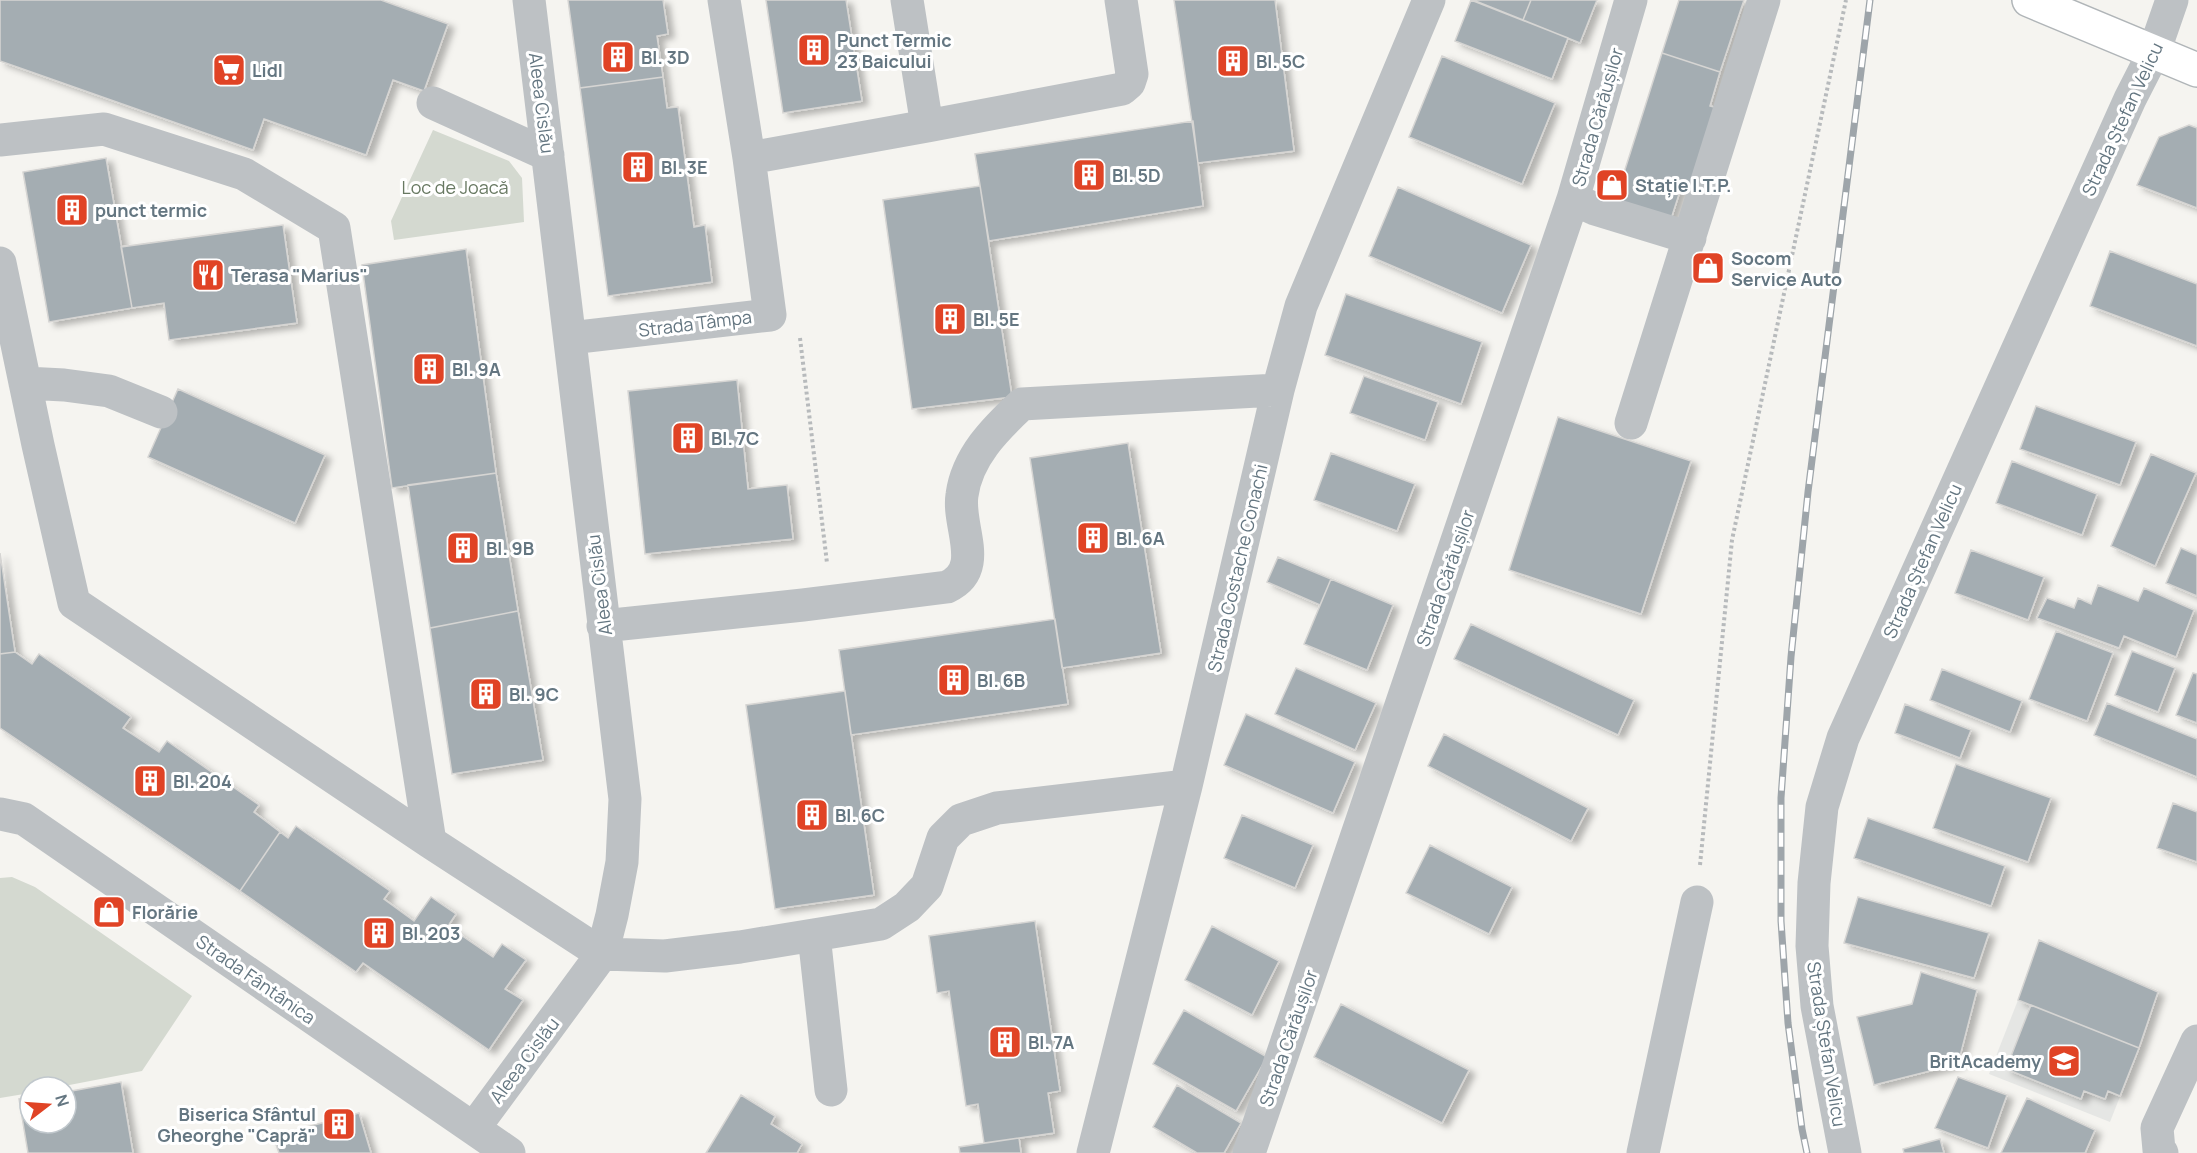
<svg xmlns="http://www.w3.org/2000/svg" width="2197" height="1153" font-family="Manrope,sans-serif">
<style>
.built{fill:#e5e6e4}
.green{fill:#d4d9d0}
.building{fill:#a4adb2;stroke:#d6d5d3;stroke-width:1.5;filter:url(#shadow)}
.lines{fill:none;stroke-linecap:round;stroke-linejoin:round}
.major-casing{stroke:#b0b5b8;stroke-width:36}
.path{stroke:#b7babc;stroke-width:4;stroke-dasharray:3 3;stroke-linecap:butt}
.minor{stroke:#bdc1c4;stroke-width:33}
.major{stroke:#fff;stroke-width:33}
.rail-casing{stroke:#9ea5aa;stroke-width:7}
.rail{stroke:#fff;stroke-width:4.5;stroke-dasharray:14;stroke-linecap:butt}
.labels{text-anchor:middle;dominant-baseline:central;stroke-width:6;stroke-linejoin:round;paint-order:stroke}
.poi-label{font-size:18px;font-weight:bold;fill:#647681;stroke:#fff;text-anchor:start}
.street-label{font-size:18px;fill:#647681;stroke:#fff}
.park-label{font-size:18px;fill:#687962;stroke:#fff}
</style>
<defs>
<filter id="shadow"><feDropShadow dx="6" dy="4" stdDeviation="3" flood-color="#0004"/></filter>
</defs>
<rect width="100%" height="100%" fill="#f5f4f0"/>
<path class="built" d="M2018,1000L2139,1048L2110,1122L1989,1074Z"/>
<path class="green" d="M433,130L509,161L522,178L524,222L394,240L391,221Z
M12,877L35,887L192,996L142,1071L59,1087H30V1093L0,1098V878Z"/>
<path class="building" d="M0,0H381L448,24L424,91L393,80L366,155L264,119L253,150L0,61Z
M568,0H663L668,34L657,36L663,77L580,88Z
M766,0H846L862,101L783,113Z
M1174,0H1275L1294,151L1198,163Z
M1471,0L1568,38L1552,79L1455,41Z
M1473,0H1531L1523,20Z
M1531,0H1597L1580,43L1523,20Z
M1679,0H1744L1720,72L1662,53Z
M1662,53L1720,72L1710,106L1725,110L1698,193L1681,188L1671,219L1615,201Z
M1442,56L1555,103L1522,184L1409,137Z
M663,77L667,108L678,107L694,227L705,225L712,282L608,296L580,88Z
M1193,121L1203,206L989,241L975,154Z
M2189,125L2197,128V208L2137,185L2159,137Z
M106,158L132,308L49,322L23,172Z
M980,186L1012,397L912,409L883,200Z
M1398,187L1531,245L1502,313L1369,256Z
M283,225L297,323L169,340L164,303L132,308L121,247Z
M466,249L496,473L392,488L362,265Z
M2110,251L2197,284V346L2090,306Z
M1346,294L1482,342L1461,404L1325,355Z
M1364,376L1438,402L1425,440L1350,413Z
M737,380L748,489L787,485L793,539L645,554L628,391Z
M178,389L325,455L295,523L148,457Z
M2036,406L2136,442L2120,485L2020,449Z
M1558,417L1691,461L1641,614L1509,570Z
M1128,443L1161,653L1062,668L1030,458Z
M1331,453L1415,484L1397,531L1314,500Z
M2151,454L2196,473L2155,566L2111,546Z
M2012,461L2097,494L2082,535L1996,503Z
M496,473L518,611L430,628L408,485Z
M2181,548L2197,555V596L2166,583Z
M1971,550L2044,577L2028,620L1955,593Z
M0,553L15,652L0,654Z
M1278,557L1331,579L1320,605L1267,582Z
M1331,579L1393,605L1367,670L1304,644Z
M2098,585L2138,601L2144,588L2194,610L2176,657L2124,636L2119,648L2037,618L2047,598L2074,608L2078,598L2091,604Z
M518,611L543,760L452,774L430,628Z
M1055,619L1068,704L851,735L839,650Z
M1471,624L1634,700L1618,735L1454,659Z
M2056,631L2113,653L2087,721L2029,699Z
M2132,651L2175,668L2158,712L2115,695Z
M15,652L32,664L39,654L131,717L123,728L159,752L167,741L259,805L254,812L280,832L240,891L0,728V654Z
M1296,668L1376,703L1355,750L1275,714Z
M1942,669L2022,701L2010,732L1930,700Z
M2193,673L2197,674V723L2176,715Z
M845,691L874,895L775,909L746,705Z
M2107,703L2197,739V777L2094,735Z
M1905,704L1971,730L1960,758L1895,733Z
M1246,714L1355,762L1333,813L1224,765Z
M1444,734L1588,808L1571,841L1428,766Z
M1956,764L2051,798L2028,862L1933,828Z
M2173,803L2197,812V862L2157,848Z
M1242,815L1313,845L1295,888L1224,858Z
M1868,818L2005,866L1991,906L1854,858Z
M296,826L390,891L384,899L414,921L431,897L456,914L448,926L493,957L502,944L526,960L505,989L523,1000L489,1050L363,963L356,972L240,891L280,832L288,838Z
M1430,845L1512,887L1489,934L1406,893Z
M1858,897L1989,933L1974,978L1844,943Z
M1035,921L1060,1091L1048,1093L1054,1133L984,1143L978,1104L966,1106L949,991L937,993L929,936Z
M1212,926L1279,961L1252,1015L1185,980Z
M2039,940L2158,992L2139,1048L2018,1000Z
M1921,972L1977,990L1958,1064L1874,1085L1857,1017L1912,1004Z
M1341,1004L1469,1070L1442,1123L1314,1057Z
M2031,1005L2139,1048L2120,1096L2108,1091L2105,1099L2084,1091L2081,1099L2006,1069Z
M1184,1010L1267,1057L1236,1111L1153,1064Z
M1958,1077L2007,1095L1988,1148L1935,1128Z
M121,1082L133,1153H28L19,1099L30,1098V1123H66V1092Z
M1177,1085L1241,1123L1224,1153H1197L1153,1127Z
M741,1095L775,1116L771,1124L802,1144L797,1153H706Z
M2027,1098L2095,1130L2085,1153H2001Z
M359,1113L371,1153H279L273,1136Z
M1019,1138L1021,1153H960L959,1147Z
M1940,1139L1944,1153H1904L1903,1149Z"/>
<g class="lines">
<g class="major-casing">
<path id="major" d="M2029,0L2197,70"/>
</g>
<path class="path" d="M800,338L827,563
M1700,865L1732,540L1846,0"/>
<path class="minor" d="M724,0L749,158L927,126
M907,0L927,126L1122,89L1129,83L1132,74L1121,0
M433,103L548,155
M0,140L104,129L244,174L334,228L430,842
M1573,199L1595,209L1690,238
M0,263L38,445L74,603L430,842L602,954L665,956L740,947L881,924L907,907L927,886L943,838L961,820L997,808L1186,786
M570,338L770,315L749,158
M25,383L64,385L109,391L161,412
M1631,423L1764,0
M603,626L803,605L947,587C986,569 957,527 962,495C967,457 995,429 1022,404L1278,390
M0,814L24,819L509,1153
M814,935L831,1090
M474,1128L602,954L612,915L622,862L625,799L529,0
M1093,1153L1186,786L1278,390L1301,306L1429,0
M1249,1153L1573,199L1631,0
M1643,1153L1697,902
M1845,1153L1817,1006L1812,946L1814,883L1822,807L1843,738L2130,99L2154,52L2172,0
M2162,1153L2159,1150L2157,1128L2197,1041"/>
<use href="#major" class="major"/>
<g class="rail-casing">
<path id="rail" d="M1807,1153L1802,1129L1788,1023L1781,921V798L1791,657L1808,492L1870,0"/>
</g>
<use href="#rail" class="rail"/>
</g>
<defs>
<g id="building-square" transform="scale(1.725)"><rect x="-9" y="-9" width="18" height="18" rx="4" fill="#e04325" stroke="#fff"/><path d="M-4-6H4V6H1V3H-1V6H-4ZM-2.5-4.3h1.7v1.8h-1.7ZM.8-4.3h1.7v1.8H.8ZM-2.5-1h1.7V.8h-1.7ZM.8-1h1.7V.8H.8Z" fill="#fff"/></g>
<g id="supermarket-square" transform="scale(1.725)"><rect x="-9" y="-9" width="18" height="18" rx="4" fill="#e04325" stroke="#fff"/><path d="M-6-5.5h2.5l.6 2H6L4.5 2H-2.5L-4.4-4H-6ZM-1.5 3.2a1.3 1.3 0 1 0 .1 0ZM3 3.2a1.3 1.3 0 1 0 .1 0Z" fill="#fff"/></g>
<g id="shop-square" transform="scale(1.725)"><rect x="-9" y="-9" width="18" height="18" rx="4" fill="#e04325" stroke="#fff"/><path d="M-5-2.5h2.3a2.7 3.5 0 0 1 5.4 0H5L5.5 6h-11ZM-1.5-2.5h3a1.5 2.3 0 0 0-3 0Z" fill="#fff"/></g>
<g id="restaurant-square" transform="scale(1.725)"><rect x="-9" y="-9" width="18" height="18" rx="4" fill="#e04325" stroke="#fff"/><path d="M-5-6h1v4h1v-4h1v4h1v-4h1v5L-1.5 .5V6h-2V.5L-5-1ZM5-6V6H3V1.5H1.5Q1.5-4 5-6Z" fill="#fff"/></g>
<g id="school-square" transform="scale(1.725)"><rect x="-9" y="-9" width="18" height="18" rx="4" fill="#e04325" stroke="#fff"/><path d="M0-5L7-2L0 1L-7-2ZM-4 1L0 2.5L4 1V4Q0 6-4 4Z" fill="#fff"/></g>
</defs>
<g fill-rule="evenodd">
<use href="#building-square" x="814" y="50"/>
<use href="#building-square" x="618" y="57"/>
<use href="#building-square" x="1233" y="61"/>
<use href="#supermarket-square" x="229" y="70"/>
<use href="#building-square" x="638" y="167"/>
<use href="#building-square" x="1089" y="175"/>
<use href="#shop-square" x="1612" y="185"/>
<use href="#building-square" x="72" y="210"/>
<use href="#shop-square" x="1708" y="268"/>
<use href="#restaurant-square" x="208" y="275"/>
<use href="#building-square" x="950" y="319"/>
<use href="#building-square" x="429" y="369"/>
<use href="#building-square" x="688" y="438"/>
<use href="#building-square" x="1093" y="538"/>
<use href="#building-square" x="463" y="548"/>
<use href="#building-square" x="954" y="680"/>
<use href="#building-square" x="486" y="694"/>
<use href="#building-square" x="150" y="781"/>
<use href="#building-square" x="812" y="815"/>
<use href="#shop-square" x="109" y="912"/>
<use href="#building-square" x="379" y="933"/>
<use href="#building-square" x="1005" y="1042"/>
<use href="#school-square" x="2064" y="1061"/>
<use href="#building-square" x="339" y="1124"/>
</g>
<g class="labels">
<g class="poi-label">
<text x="837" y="40">Punct Termic<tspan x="837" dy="21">23 Baicului</tspan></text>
<text x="641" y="57">Bl. 3D</text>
<text x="1256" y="61">Bl. 5C</text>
<text x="252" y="70">Lidl</text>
<text x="661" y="167">Bl. 3E</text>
<text x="1112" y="175">Bl. 5D</text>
<text x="1635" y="185">Stație I.T.P.</text>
<text x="95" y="210">punct termic</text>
<text x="1731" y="258">Socom<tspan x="1731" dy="21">Service Auto</tspan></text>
<text x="231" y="275">Terasa "Marius"</text>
<text x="973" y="319">Bl. 5E</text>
<text x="452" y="369">Bl. 9A</text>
<text x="711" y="438">Bl. 7C</text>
<text x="1116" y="538">Bl. 6A</text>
<text x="486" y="548">Bl. 9B</text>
<text x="977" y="680">Bl. 6B</text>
<text x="509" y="694">Bl. 9C</text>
<text x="173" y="781">Bl. 204</text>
<text x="835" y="815">Bl. 6C</text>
<text x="132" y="912">Florărie</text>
<text x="402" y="933">Bl. 203</text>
<text x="1028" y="1042">Bl. 7A</text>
<text x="2041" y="1061" text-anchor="end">BritAcademy</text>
<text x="316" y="1114" text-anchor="end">Biserica Sfântul<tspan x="316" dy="21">Gheorghe "Capră"</tspan></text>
</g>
<g class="street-label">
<text transform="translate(542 103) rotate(83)">Aleea Cislău</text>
<text transform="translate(1597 117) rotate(-74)">Strada Cărăușilor</text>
<text transform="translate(2122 119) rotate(-65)">Strada Ștefan Velicu</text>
<text transform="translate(695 323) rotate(-7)">Strada Tâmpa</text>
<text transform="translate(1922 561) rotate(-66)">Strada Ștefan Velicu</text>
<text transform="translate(1237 568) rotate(-77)">Strada Costache Conachi</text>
<text transform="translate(1445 578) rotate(-71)">Strada Cărăușilor</text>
<text transform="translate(599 585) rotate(-97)">Aleea Cislău</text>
<text transform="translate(256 979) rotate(35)">Strada Fântânica</text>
<text transform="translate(1288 1038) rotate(-71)">Strada Cărăușilor</text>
<text transform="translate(1827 1044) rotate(81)">Strada Ștefan Velicu</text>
<text transform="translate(524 1060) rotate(-53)">Aleea Cislău</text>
</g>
<g class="park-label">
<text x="455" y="187">Loc de Joacă</text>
</g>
</g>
<g transform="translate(48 1105) rotate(73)"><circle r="28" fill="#ffffff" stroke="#c1c8cd" stroke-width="1.5"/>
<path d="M0-4.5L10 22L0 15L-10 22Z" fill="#e04325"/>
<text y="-9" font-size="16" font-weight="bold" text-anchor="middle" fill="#647681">N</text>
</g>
</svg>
